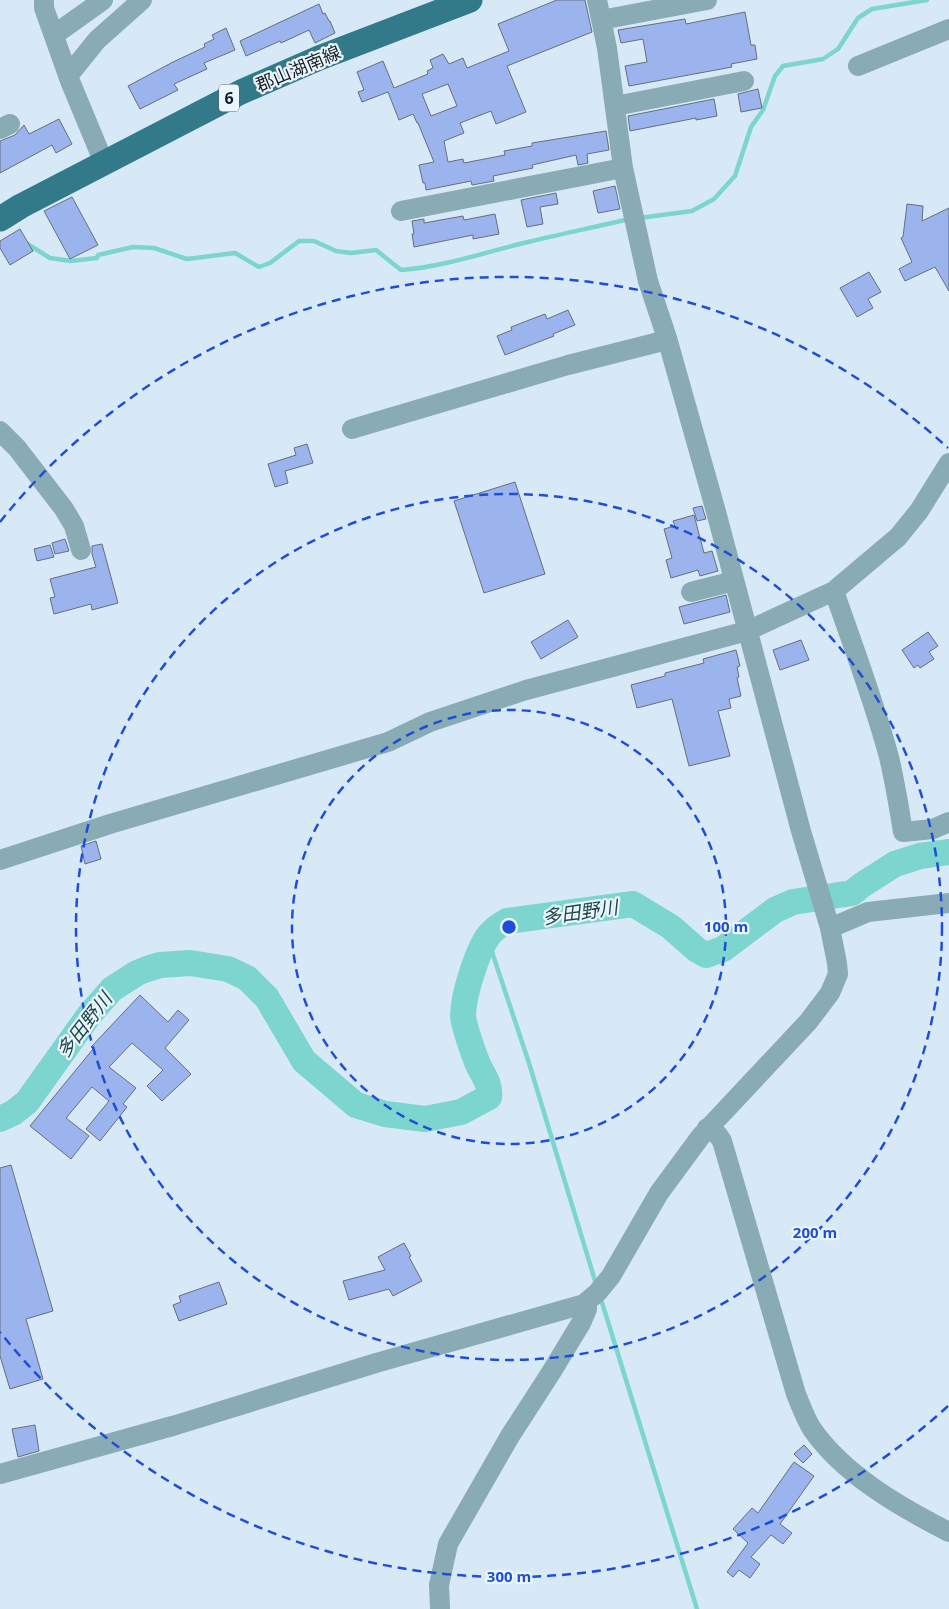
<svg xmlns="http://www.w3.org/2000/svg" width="949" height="1609" font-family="'Open Sans','Noto Sans JP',sans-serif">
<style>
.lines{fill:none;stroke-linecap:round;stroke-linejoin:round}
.stream{stroke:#7cd5ce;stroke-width:4.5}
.river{stroke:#7cd5ce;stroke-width:26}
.building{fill:#9cb4ee;stroke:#666e7e;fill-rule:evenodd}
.minor{stroke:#89abb4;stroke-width:20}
.major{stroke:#327989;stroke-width:25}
.ring{fill:none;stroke:#1d4ed8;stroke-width:2.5;stroke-dasharray:9 6}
.labels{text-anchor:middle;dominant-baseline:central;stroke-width:4.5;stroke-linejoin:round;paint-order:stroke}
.shield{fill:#eaf5fe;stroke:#565e65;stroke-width:1}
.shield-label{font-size:16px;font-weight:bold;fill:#171e23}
.street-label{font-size:18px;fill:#171e23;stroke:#eaf5fe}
.water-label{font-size:19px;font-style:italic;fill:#1e4845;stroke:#eaf5fe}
.centre{fill:#1d4ed8;stroke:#eaf5fe;stroke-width:2.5}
.ring-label{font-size:15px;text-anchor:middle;font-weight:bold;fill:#1d4ed8;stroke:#eaf5fe;stroke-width:4.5;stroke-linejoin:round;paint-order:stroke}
</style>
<rect width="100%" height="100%" fill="#d7e9f7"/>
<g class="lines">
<path class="stream" d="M639,218L692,211L714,199L735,176L751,127L763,110L775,76L783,66L823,59L838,49L858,18L872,9L927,0
M26,243L50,258L71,261L97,258L98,255L133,247L154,248L187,259L235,253L259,267L270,263L299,241H314L336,251L351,253L376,250L401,270C444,267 485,252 528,242C561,234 595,227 629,219
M487,937L529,1063L596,1284
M600,1296L697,1609"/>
<path class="river" d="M0,1119L13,1113L27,1102L90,1014L112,989L137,973L147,969L160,965L190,963L228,969L247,978L267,998L304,1061L356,1105L385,1114L425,1119L461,1112L489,1097C491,1083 482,1075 477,1062C472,1049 467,1035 464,1022C459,1005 478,949 489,935C494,929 500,925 507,921L633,904L671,927L697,950L706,955L723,949L775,910L793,902L852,893L862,885L895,864L920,856L949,852"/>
</g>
<path class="building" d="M557,0H585L592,32L507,66L526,112L496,124L491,111L460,123L464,133L444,141L448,162L463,159L464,163L505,155L504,151L532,146V143L606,131L609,150L587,154L588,163L578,165L576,155L532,165L533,168L493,176L494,181L472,185L471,181L426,190L425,183H423L419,165L434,162L418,123H417L413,114L399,120L388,92L362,102L358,92L364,90L357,72L383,61L394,88L428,74L427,71L433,68L430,60L443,54L449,64L463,58L467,68L509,51L498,24ZM448,84L457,106L431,116L422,94Z
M319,4L323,14L325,13L329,21H330L335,33L315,43L309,30L281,43L280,41L246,56L240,41Z
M745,12L751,45H755L757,59L731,64L732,67L629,86L625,66L647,62L643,39L621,43L618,30L685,19L686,24Z
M226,28L235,50L204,63L207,69L174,84L178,90L140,109L128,86L173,62L205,47L204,44L214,39L212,35Z
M758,89L762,108L741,112L738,94Z
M714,99L717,116L696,120V118L630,131L628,116Z
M59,119L72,144L56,153L52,145L0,173V141L15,135L24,125L29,134Z
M615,186L620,209L598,213L593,191Z
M556,193L558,204L540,207L543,224L527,227L521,200Z
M72,197L98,245L70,259L44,211Z
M907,204L923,206L922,221L949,208V291L935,267L905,281L899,269L912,262L901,238L903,237Z
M495,214L499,234L473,239V235L414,247L412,234H414L412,221L424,219V223L463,216L464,220Z
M20,229L33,251L10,265L0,248V241Z
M869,272L881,292L868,299L873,308L857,317L840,288Z
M568,310L575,325L553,334L554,336L505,355L497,336L512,330L511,327L545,314L547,319Z
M307,444L313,463L285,471L288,483L275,487L268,464L296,455L294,448Z
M515,482L545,574L484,593L454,501Z
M702,506L706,519L697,521L693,508Z
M694,515L704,553L712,551L718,571L700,576L698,570L671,578L666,560L672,558L664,529L675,526L673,521Z
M65,539L69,551L55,554L52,543Z
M102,544L118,603L92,610L91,604L54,614L50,598L55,597L50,579L96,567L92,554V546Z
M50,545L54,557L37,561L34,549Z
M726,595L730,612L684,624L679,607Z
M568,620L578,637L541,659L531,642Z
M928,632L938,646L929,652L934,659L920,668L918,665L914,668L902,650Z
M801,640L809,660L780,670L773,650Z
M736,650L740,666L737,667L739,677L737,678L741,696L729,699L731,708L718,711L730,756L689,766L672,699L637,708L631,685L665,676V673L704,663L703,659Z
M96,841L101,859L85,864L81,846Z
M140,995L168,1022L178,1010L189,1020L165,1048L191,1074L162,1101L147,1086L163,1070L132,1043L109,1067L136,1088L123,1104L127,1107L100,1141L86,1129L109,1101L92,1087L66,1118L89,1136L71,1159L30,1126L93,1049L91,1047Z
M11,1165L53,1311L26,1319L43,1379L10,1389L0,1356V1168Z
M404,1243L411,1256L409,1257L422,1281L393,1296L389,1289L349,1300L343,1281L385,1270L378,1257Z
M219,1282L227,1304L179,1321L173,1305L181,1302L179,1296Z
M35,1425L39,1451L18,1457L12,1429Z
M804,1445L812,1454L803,1463L794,1454Z
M794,1462L814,1476L780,1524L792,1533L783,1544L771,1535L751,1557L760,1564L750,1578L739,1570L733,1577L727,1572L748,1543L733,1529L752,1508L758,1513Z"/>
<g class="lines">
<path class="minor" d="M44,0V8L70,81L104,163
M601,20L707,0
M54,35L103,0
M858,66L949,29
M68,76L97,40L142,0
M615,106L744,81
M0,129L10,124
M401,211L623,168
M352,429L568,365L659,342L667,338
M0,431L17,448L64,509L74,526L81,550
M834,591C853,646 874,701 889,757C895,782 899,807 903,832L933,829L949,822
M691,592L734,581
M0,860L110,824L388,742L430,722L526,690L747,631L834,591L898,537L919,511L949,463
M830,928L868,912L949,903
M707,1128L718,1135L722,1141L796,1394C801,1406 805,1418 812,1429C844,1475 900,1507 949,1532
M0,1474L176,1425L376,1363L584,1304L598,1292L611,1276L659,1193L701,1136L808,1022L830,993L838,974L837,963L830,928L801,831L715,508L667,338L648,281L623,168L607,48L597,0
M440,1609L439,1585L448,1544L510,1436L552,1371L581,1323L587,1309V1302"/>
<path class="major" d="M0,219L21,206L241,92L319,58L470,0"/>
</g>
<g class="ring">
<circle cx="509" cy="927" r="217"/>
<circle cx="509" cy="927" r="433"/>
<path d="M948 1406A650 650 0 0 1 0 1332M0 522A650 650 0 0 1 948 448"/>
</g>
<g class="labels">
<rect class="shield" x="219" y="84.5" width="20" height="27" rx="4"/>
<g class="shield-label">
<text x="229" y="98">6</text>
</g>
<g class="street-label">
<text transform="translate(298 68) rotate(-23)">郡山湖南線</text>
</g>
<g class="water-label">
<text transform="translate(580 912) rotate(-8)">多田野川</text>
<text transform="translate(84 1025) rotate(-52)">多田野川</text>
</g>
</g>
<circle cx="509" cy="927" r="8" class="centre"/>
<g class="ring-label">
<text x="726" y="932">100 m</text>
<text x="815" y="1238">200 m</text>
<text x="509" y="1582">300 m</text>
</g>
</svg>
